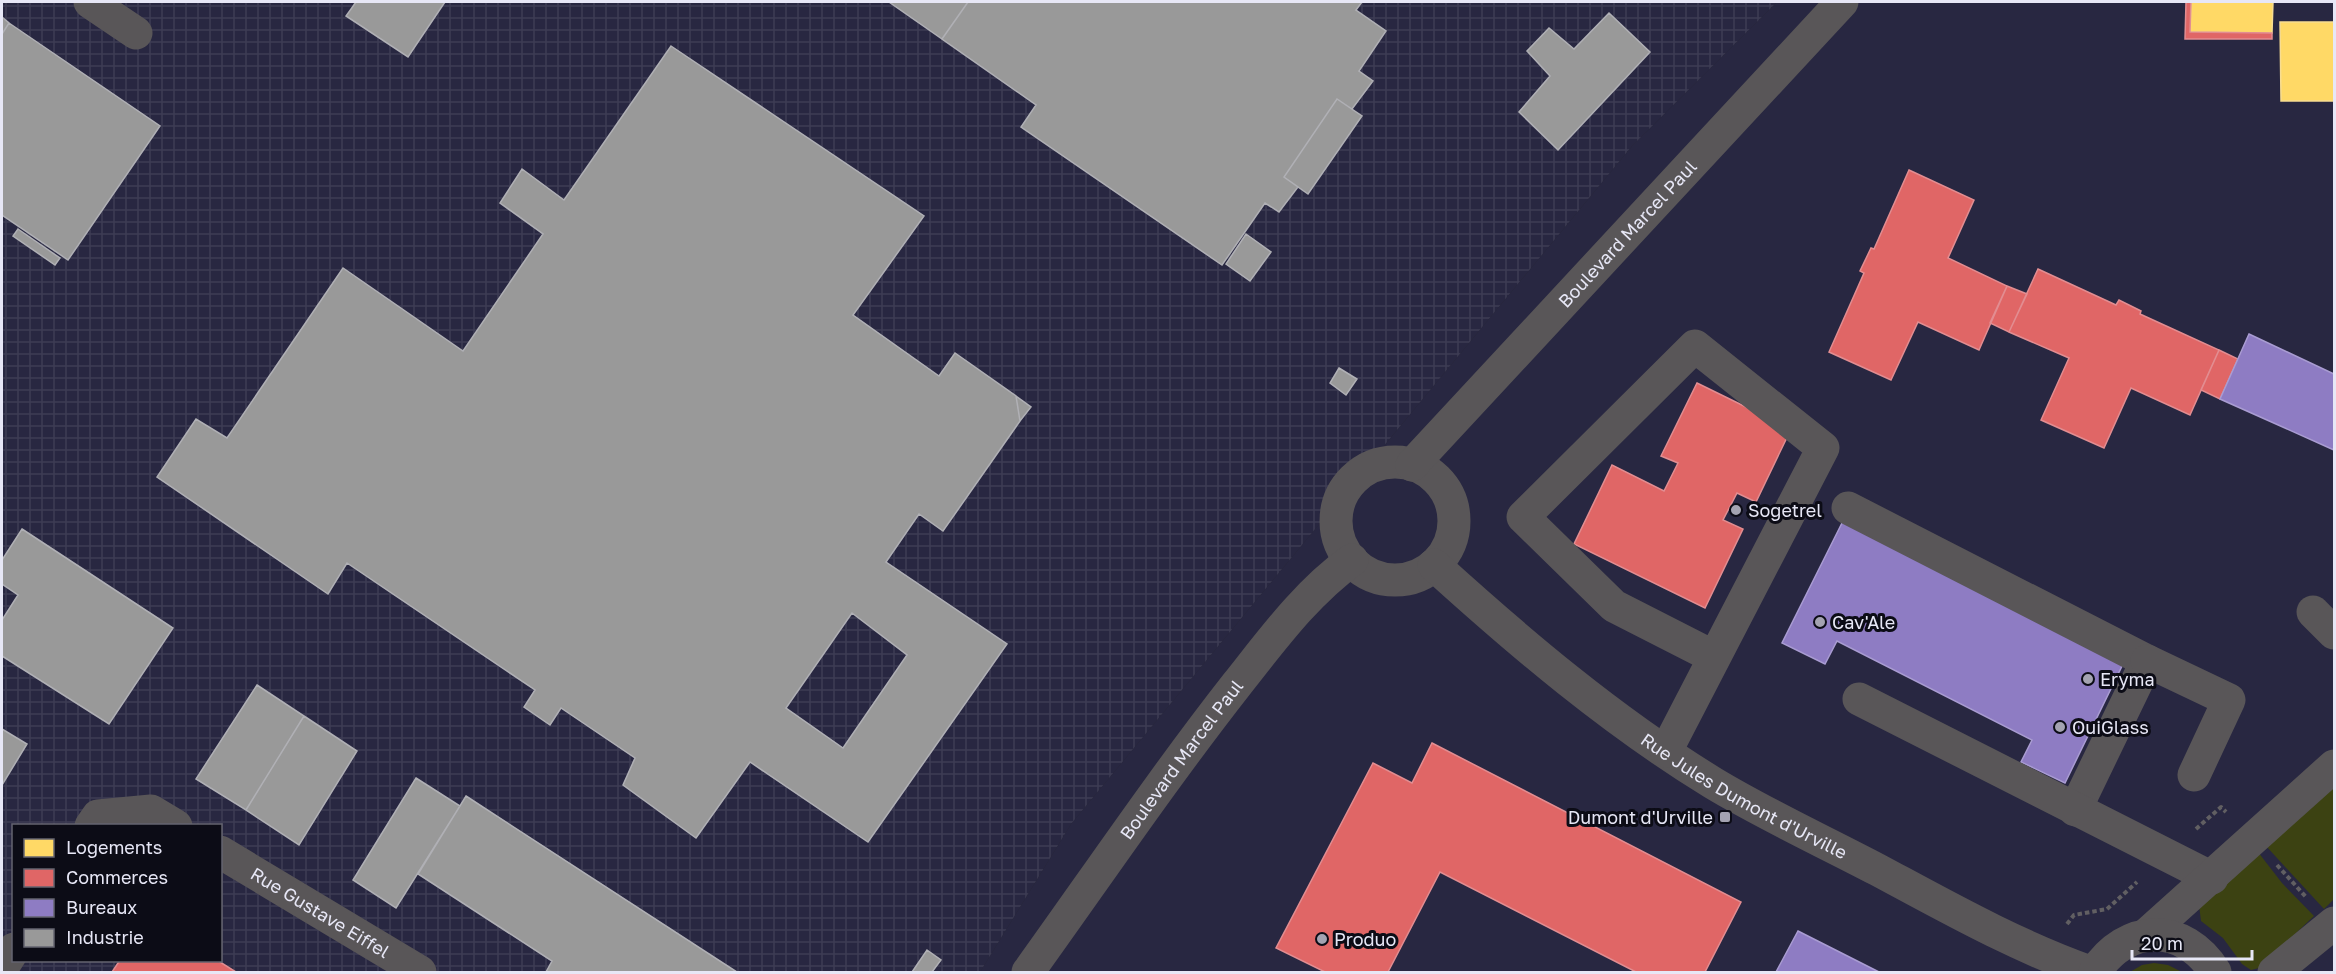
<svg xmlns="http://www.w3.org/2000/svg" width="2336" height="974" font-family="'Golos Text',sans-serif">
<style>
.built{fill:#282741}
.industrial{fill:url(#industrial-grid);fill-rule:evenodd}
.grass{fill:#3c4212}
.homes{fill:#ffd966;stroke:#f8dd91;stroke-width:1.5}
.shops{fill:#e06666;stroke:#e28d91;stroke-width:1.5}
.offices{fill:#8e7cc3;stroke:#a99cd2;stroke-width:1.5}
.industry{fill:#999;stroke:#b0b0b5;stroke-width:1.5;fill-rule:evenodd}
.lines{fill:none;stroke-linecap:round;stroke-linejoin:round}
.path{stroke:#615f62;stroke-width:4;stroke-dasharray:4.5 3;stroke-linecap:butt}
.minor{stroke:#595658;stroke-width:33}
.poi-dot{fill:#a4a3b1;stroke:#0c0c16;stroke-width:2}
.labels{text-anchor:middle;dominant-baseline:central;stroke-width:6;stroke-linejoin:round;paint-order:stroke}
.street-label{font-size:18px;fill:#e7e7f6;stroke:#0c0c16}
.poi-label{font-size:18px;fill:#e7e7f6;stroke:#0c0c16;text-anchor:start}
</style>
<defs>
<pattern id="industrial-grid" width="8" height="8" patternUnits="userSpaceOnUse" patternTransform="scale(1.5)"><rect width="8" height="8" fill="#282741"/><path d="M0 4h8M4 0v8" fill="none" stroke="#3d3c54"/></pattern>
</defs>
<rect width="100%" height="100%" fill="#272632"/>
<path class="built" d="M1777,2H2334V972H980L1071,824L1632,146Z"/>
<path class="industrial" d="M2,2H1777L1632,146L1071,824L980,972H2ZM14,826H220V960H14Z"/>
<path class="grass" d="M2334,783V899L2324,909L2266,846Z
M2258,852L2282,883L2314,916L2259,968L2251,970L2242,964L2223,938L2201,921L2199,905Z
M2154,963L2168,965L2182,972H2130L2142,965Z"/>
<path class="homes" d="M2191,2H2273L2272,33L2190,32Z
M2280,22H2334V101H2281Z"/>
<path class="shops" d="M2186,2H2191L2190,32L2272,33V39H2185Z
M1909,170L1974,200L1948,258L2007,286L1979,350L1918,322L1891,380L1829,352L1864,273L1860,271L1871,248L1874,249Z
M2038,269L2116,305L2119,300L2141,311L2140,314L2219,350L2190,415L2131,388L2104,448L2041,420L2069,358L2009,332Z
M2007,286L2027,294L2009,332L1990,323Z
M2219,350L2238,359L2220,399L2201,390Z
M1697,383L1791,429L1756,502L1737,493L1723,520L1743,529L1705,608L1574,544L1612,465L1664,491L1678,463L1661,456Z
M1432,743L1741,902L1705,972H1636L1440,872L1388,972H1325L1276,948L1373,763L1412,783Z
M120,960H217L236,972H112Z"/>
<path class="offices" d="M2249,334L2334,374V450L2220,399Z
M1843,521L2123,664L2065,783L2021,762L2032,740L1837,641L1825,664L1782,643Z
M1798,931L1879,972H1776Z"/>
<path class="industry" d="M356,2H445L408,57L346,16Z
M889,2H968L942,39Z
M968,2H1362L1356,10L1386,31L1359,71L1373,81L1352,109L1337,99L1284,177L1298,187L1279,212L1265,203L1222,265L1021,127L1036,105L942,39Z
M1609,13L1650,52L1558,150L1519,112L1550,76L1527,51L1549,28L1574,49Z
M2,17L9,23L2,34Z
M9,23L160,126L68,260L2,215V34Z
M671,46L924,216L853,315L939,376L955,353L1016,396L1020,421L943,531L919,514L886,562L1007,644L868,842L750,762L696,838L623,785L635,758L561,708L550,725L524,707L535,690L347,563L328,594L157,477L196,419L227,438L343,268L463,351L543,234L500,203L522,169L564,200ZM852,613L907,655L843,748L786,708Z
M1337,99L1362,116L1308,194L1284,177Z
M18,229L60,258L55,265L13,236Z
M1246,234L1271,252L1250,281L1226,264Z
M1339,368L1357,379L1346,395L1330,383Z
M1016,396L1031,407L1020,421Z
M22,529L173,628L109,724L2,656V620L18,595L2,584V560Z
M257,685L304,716L246,810L196,779Z
M304,716L357,751L299,845L246,810Z
M2,729L27,744L2,785Z
M416,778L460,806L396,908L353,880Z
M466,796L737,972H546L552,961L418,874Z
M927,950L941,960L932,972H912Z"/>
<g class="lines">
<path class="path" d="M2196,829L2221,807L2226,812
M2277,865L2306,897
M2067,924L2074,915L2107,909L2137,882"/>
<g class="minor">
<path d="M90,2L136,33"/>
<circle cx="1395" cy="521" r="59"/>
<path id="s1" d="M1412,465L1842,2"/>
<path d="M1848,508L2147,661L2075,810"/>
<path id="s2" d="M1434,565C1521,644 1612,721 1713,783C1766,815 1823,841 1878,870C1947,907 2016,946 2090,972"/>
<path d="M2313,612L2334,633"/>
<path d="M2147,661L2229,700L2194,775"/>
<path d="M1859,699L2212,878"/>
<path d="M1666,751L1823,448L1695,346L1523,517L1614,606L1714,657"/>
<path d="M91,826L98,816L151,811L176,826"/>
<path id="s3" d="M220,852L420,972"/>
<path d="M2146,935L2334,766"/>
<path d="M2,968L14,949"/>
<path id="s4" d="M1028,972C1097,876 1164,777 1237,684C1272,640 1306,593 1352,560"/>
<path d="M2095,972C2126,923 2184,922 2215,972"/>
<path d="M2274,972L2334,923"/>
</g>
</g>
<g class="poi-dot">
<circle cx="1736" cy="510" r="6"/>
<circle cx="1820" cy="622" r="6"/>
<circle cx="2088" cy="679" r="6"/>
<circle cx="2060" cy="727" r="6"/>
<rect x="1719" y="811" width="12" height="12" rx="3"/>
<circle cx="1322" cy="939" r="6"/>
</g>
<g class="labels">
<g class="street-label">
<text stroke="none"><textPath href="#s1" startOffset="316">Boulevard Marcel Paul</textPath></text>
<text stroke="none"><textPath href="#s4" startOffset="262">Boulevard Marcel Paul</textPath></text>
<text stroke="none"><textPath href="#s2" startOffset="388">Rue Jules Dumont d'Urville</textPath></text>
<text stroke="none"><textPath href="#s3" startOffset="117">Rue Gustave Eiffel</textPath></text>
</g>
<g class="poi-label">
<text x="1748" y="510">Sogetrel</text>
<text x="1832" y="622">Cav'Ale</text>
<text x="2100" y="679">Eryma</text>
<text x="2072" y="727">OuiGlass</text>
<text x="1713" y="817" text-anchor="end">Dumont d'Urville</text>
<text x="1334" y="939">Produo</text>
</g>
</g>
<rect width="2336" height="974" fill="none" stroke="#e7e7f6" stroke-width="6"/>
<rect x="12" y="824" width="210" height="138" fill="#0c0c16" stroke="#646470" stroke-width="1.5"/>
<rect x="24" y="839" width="30" height="18" fill="#ffd966" stroke="#646470" stroke-width="1.5"/>
<text x="66" y="854" font-size="18" fill="#e7e7f6">Logements</text>
<rect x="24" y="869" width="30" height="18" fill="#e06666" stroke="#646470" stroke-width="1.5"/>
<text x="66" y="884" font-size="18" fill="#e7e7f6">Commerces</text>
<rect x="24" y="899" width="30" height="18" fill="#8e7cc3" stroke="#646470" stroke-width="1.5"/>
<text x="66" y="914" font-size="18" fill="#e7e7f6">Bureaux</text>
<rect x="24" y="929" width="30" height="18" fill="#999999" stroke="#646470" stroke-width="1.5"/>
<text x="66" y="944" font-size="18" fill="#e7e7f6">Industrie</text>
<path d="M2132 950v9h120v-9" fill="none" stroke="#e7e7f6" stroke-width="3"/>
<text x="2141" y="950" font-size="18" fill="#e7e7f6" stroke="#0c0c16" stroke-width="4.5" paint-order="stroke">20 m</text>
</svg>
